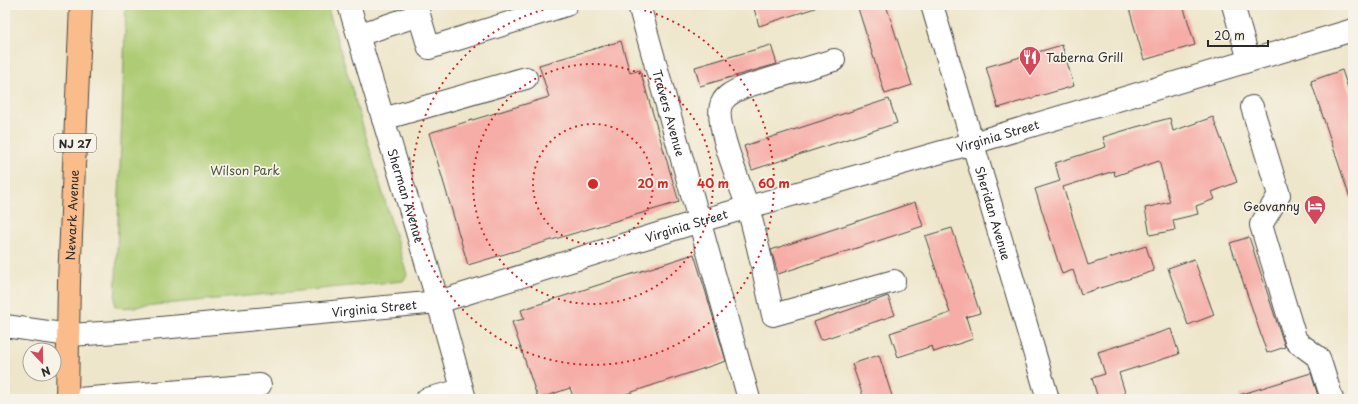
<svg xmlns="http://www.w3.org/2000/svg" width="1358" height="404" font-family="'Playpen Sans',sans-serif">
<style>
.green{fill:#adcc74;stroke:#6c7c50}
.building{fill:#f6ada7}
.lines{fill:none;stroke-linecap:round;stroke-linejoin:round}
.minor-casing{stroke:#484743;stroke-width:24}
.major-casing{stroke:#484743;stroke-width:24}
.minor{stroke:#fff;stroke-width:22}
.major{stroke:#f9bc8a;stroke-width:22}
.ring{fill:none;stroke:#d62828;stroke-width:2;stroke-dasharray:2 4}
.labels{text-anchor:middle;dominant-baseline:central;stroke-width:3.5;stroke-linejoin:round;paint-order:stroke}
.shield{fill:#f7f3e8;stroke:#686764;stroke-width:1}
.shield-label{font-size:11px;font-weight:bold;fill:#2b2b2b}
.poi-label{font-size:12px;fill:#2b2b2b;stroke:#f7f3e8;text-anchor:start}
.street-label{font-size:12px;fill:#2b2b2b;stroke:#f7f3e8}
.park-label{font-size:12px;fill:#4c533d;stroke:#f7f3e8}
.centre{fill:#d62828;stroke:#f7f3e8;stroke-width:2}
.ring-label{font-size:12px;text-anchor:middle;font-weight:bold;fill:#d62828;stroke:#f7f3e8;stroke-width:3.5;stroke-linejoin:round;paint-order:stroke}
</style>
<rect width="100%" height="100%" fill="#f7f3e8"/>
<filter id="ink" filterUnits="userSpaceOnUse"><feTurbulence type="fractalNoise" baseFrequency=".025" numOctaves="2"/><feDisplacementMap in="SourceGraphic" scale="8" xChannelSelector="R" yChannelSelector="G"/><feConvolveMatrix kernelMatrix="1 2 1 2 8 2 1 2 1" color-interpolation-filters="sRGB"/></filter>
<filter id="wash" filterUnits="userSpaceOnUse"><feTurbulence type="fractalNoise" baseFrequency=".012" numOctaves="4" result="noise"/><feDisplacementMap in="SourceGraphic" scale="16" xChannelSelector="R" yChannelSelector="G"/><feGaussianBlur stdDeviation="0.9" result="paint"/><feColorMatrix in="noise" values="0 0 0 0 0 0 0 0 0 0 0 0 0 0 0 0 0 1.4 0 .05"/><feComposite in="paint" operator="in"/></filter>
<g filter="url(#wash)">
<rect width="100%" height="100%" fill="#eee6cb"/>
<path class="green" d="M126,5H327L407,275L403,281L123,308L115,306Z"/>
<g id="blocks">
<path class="building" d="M753,5H814L815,8L759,26Z
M857,5H886L912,85L885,94Z
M1128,5H1183L1195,45L1144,60Z
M621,41L630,73L640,70L679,202L468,265L429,133L549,97L539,65Z
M771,45L777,64L700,86L695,67Z
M1062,45L1074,86L998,108L986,67Z
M1342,70L1353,103V197L1350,198L1311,81Z
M889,99L897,123L752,170L744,146Z
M1213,117L1237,182L1212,192L1215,199L1196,206L1198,214L1173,220L1175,230L1150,235L1145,208L1170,202L1159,161L1115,176L1114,171L1063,187L1088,265L1146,246L1154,271L1081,294L1073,270L1062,274L1035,189L1060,181L1055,163L1106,147L1103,137L1136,127L1170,118L1173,131Z
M915,202L923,226L778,274L771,250Z
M952,228L980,313L966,317L973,339L934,352L932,346L898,357L890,333L950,313L925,236Z
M1249,237L1285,347L1267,353L1230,243Z
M694,254L706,293L726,361L611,399H574L570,388L538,399L512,322L524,319L521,310Z
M1194,259L1214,315L1188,325L1168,268Z
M888,296L895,315L821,340L814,322Z
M1171,329L1179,354L1119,373L1127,399H1098L1092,378L1105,374L1098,352Z
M879,355L893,399H864L852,364Z
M1311,373L1318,396L1308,399H1240L1239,395Z"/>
</g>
</g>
<g filter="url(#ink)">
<use href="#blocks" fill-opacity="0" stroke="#484743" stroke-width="1"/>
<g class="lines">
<g class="minor-casing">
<g id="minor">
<path id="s1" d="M349,5L438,302L465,399"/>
<path d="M416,5L429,48L566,5"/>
<path id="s2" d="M639,5L749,399"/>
<path id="s3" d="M932,5L1048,399"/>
<path d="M1233,5L1249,60"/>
<path d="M358,35L419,15"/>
<path d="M834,60L744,87C736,91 726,94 722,103C712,120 742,188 748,208C758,243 765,279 773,315L894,281"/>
<path d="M1252,107L1279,195L1261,225L1296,341L1319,358L1332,399"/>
<path d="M383,119L526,78"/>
<path id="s4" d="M5,326L69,335L118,332L438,302L700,221L973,143L1353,30"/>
<path d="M78,399L260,385"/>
<path d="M427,399L462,390"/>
</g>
</g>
<g class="major-casing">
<g id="major">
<path id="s5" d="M67,399L69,281L81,5"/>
</g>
</g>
<use href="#minor" class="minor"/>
<use href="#major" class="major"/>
</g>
</g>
<g class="ring">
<circle cx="593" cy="184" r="60"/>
<circle cx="593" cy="184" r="120"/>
<path d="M621 5A181 181 0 1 1 565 5"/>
</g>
<defs>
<g id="restaurant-pin" transform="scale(1.15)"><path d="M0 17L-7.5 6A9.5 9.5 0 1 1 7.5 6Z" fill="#d1495b" stroke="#f7f3e8"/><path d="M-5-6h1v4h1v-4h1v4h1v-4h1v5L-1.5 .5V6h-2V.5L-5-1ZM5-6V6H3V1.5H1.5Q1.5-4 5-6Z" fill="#fff"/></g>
<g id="hotel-pin" transform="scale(1.15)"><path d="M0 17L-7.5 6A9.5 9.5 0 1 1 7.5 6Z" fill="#d1495b" stroke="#f7f3e8"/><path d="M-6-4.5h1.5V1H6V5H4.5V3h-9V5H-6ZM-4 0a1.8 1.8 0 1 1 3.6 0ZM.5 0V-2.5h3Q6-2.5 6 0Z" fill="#fff"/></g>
</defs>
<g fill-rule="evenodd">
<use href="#restaurant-pin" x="1030" y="57"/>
<use href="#hotel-pin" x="1315" y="206"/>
</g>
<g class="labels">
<rect class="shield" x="54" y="134" width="42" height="18" rx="3"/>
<g class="shield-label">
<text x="75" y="143">NJ 27</text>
</g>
<g class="poi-label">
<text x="1046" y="57">Taberna Grill</text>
<text x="1300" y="206" text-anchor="end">Geovanny</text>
</g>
<g class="street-label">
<text stroke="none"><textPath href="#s2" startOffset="112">Travers Avenue</textPath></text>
<text stroke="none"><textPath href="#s4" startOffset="1019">Virginia Street</textPath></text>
<text stroke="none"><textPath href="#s1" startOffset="199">Sherman Avenue</textPath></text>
<text stroke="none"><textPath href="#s3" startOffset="217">Sheridan Avenue</textPath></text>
<text stroke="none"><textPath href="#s5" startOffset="184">Newark Avenue</textPath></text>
<text stroke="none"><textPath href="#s4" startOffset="695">Virginia Street</textPath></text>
<text stroke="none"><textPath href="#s4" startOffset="371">Virginia Street</textPath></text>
</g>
<g class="park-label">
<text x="245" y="170">Wilson Park</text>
</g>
</g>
<circle cx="593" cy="184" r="6" class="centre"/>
<g class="ring-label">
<text x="653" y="188">20 m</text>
<text x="713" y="188">40 m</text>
<text x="774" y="188">60 m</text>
</g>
<rect width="1358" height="404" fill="none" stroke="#f7f3e8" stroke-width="20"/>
<g transform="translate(42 362) rotate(158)"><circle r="19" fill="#f7f3e8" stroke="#a5a39c"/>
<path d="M0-3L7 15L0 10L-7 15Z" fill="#d1495b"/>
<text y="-6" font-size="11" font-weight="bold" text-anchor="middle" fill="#2b2b2b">N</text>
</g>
<path d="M1208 40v6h60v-6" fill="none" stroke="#2b2b2b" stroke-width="2"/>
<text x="1214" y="40" font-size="12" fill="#2b2b2b" stroke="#f7f3e8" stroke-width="3" paint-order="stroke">20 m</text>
</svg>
